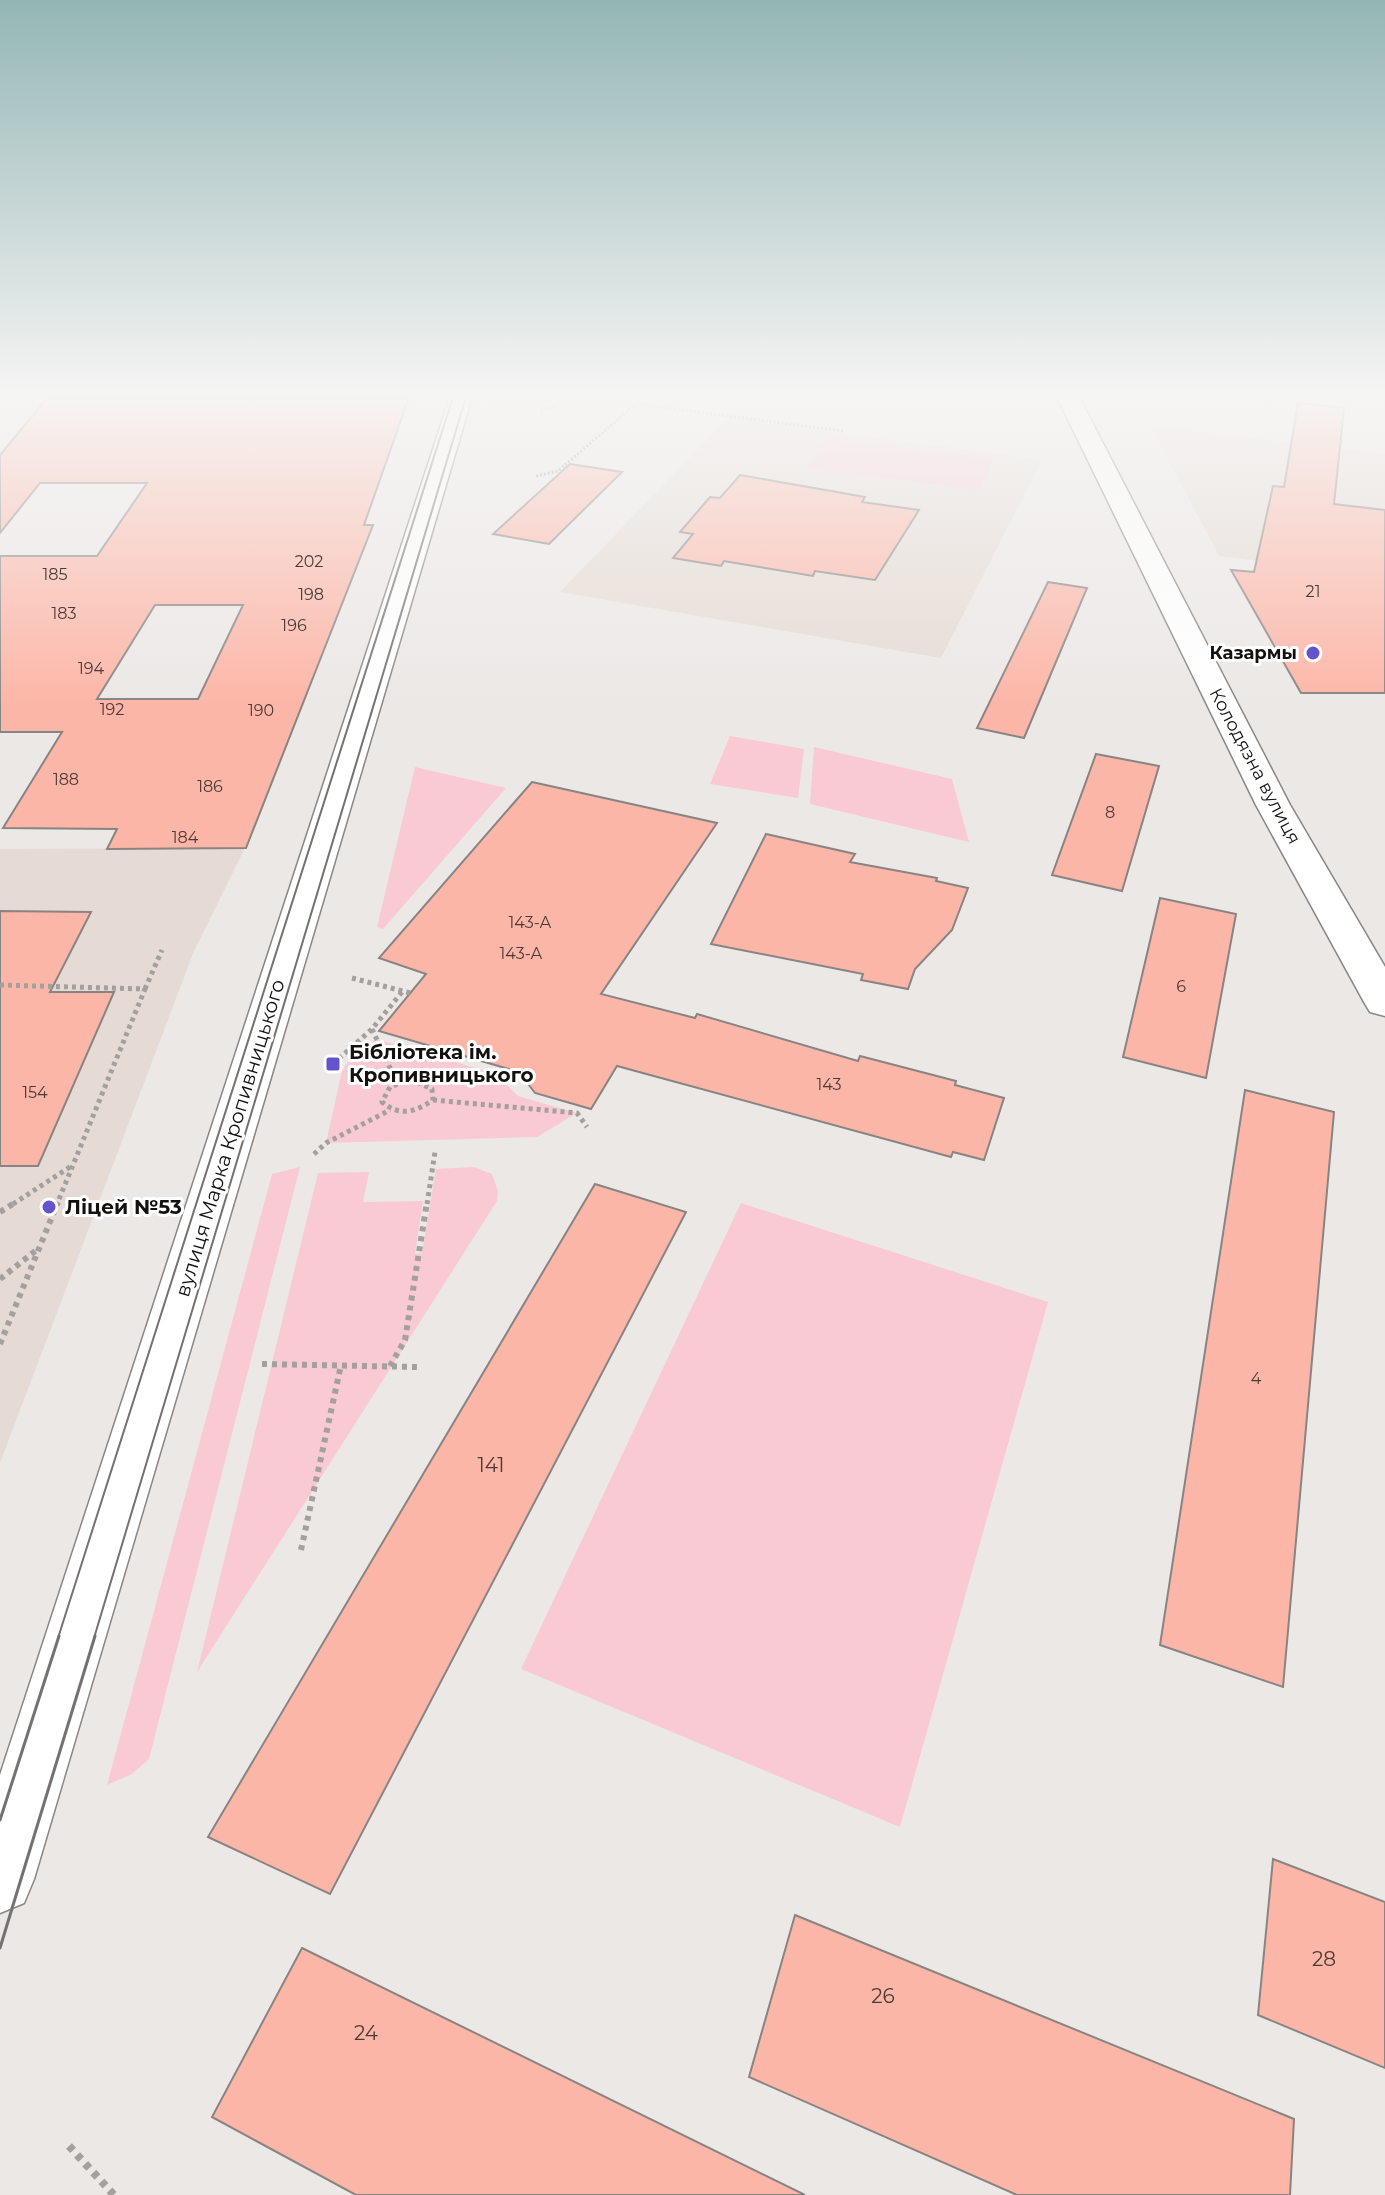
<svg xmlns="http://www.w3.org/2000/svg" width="1385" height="2195" font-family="Montserrat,sans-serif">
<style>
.built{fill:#e5dbd4}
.green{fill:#f9cad3}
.building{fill:#fcb6a7;stroke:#888483;stroke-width:2;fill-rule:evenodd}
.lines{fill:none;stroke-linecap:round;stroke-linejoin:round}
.minor-casing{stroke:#898683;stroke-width:3}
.path-far3{stroke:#a3a09e;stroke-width:3;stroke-dasharray:2 2;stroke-linecap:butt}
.path-far2{stroke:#a3a09e;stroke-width:5;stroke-dasharray:4 4;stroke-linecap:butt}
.path-far1{stroke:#a3a09e;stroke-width:6;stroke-dasharray:5 5;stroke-linecap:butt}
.path{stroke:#a3a09e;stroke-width:8;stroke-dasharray:6 6;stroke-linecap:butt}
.minor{fill:#fff;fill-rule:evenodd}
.tram-far1{stroke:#747271;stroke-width:2}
.tram{stroke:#747271;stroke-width:3}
.poi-dot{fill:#6453cc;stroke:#fff;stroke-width:3}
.labels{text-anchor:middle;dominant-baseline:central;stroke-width:6;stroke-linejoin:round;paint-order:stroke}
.number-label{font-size:16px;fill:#4c3a36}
.far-poi-label{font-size:18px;font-weight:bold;fill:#121110;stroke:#fff;text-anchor:end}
.far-street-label{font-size:18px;fill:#121110;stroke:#fff}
.poi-label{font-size:20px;font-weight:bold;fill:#121110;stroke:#fff;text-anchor:start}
.street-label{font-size:20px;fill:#121110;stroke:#fff}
.near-number-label{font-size:20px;fill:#4c3a36}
</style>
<rect width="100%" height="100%" fill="#ece8e6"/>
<path class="built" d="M728,418L1042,460L941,658L560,592Z
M1150,426L1385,454V577L1219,556Z
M245,848L194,951L0,1463V849Z"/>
<path class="green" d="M827,439L994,459L979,490L806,468Z
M730,736L804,749L798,798L710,784Z
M814,747L952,779L969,842L810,804Z
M415,767L506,788L383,929L377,927Z
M376,1039L496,1074L518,1096L577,1113L537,1137L326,1143L342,1071L347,1063Z
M300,1167L149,1759L132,1774L107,1785L272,1174Z
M474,1167L492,1174L498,1191L497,1201L197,1672L318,1173L369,1172L363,1202L423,1201L415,1254L422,1253L436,1169Z
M741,1203L1048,1302L900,1827L521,1669Z"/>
<path class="building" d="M48,397H409L364,525H373L246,848L107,849L117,829L3,828L62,732H0V556H97L147,483H40L0,533V455ZM155,605H243L198,699H97Z
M1298,403L1344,408L1334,504L1385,510V693H1301L1231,570L1254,572L1273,486L1284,487Z
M570,464L622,472L549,544L493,534Z
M740,475L865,497L862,502L919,510L875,580L815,571L813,576L724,561L721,566L673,558L693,534L680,532L710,497L720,498Z
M1048,582L1087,588L1024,738L977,728Z
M1096,754L1159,766L1122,891L1052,875Z
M532,782L717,823L601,994L695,1018L697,1014L858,1061L860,1056L956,1081L955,1085L1004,1098L984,1160L953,1152L951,1157L617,1066L591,1109L535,1093L519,1072L379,1031L426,974L379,958Z
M766,834L855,854L850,862L937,878L936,881L968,888L952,930L915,969L908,989L861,980L863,974L711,944Z
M1160,898L1236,914L1206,1078L1123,1057Z
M0,911L91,912L50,992H114L38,1166H0Z
M1245,1090L1334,1112L1283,1687L1160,1645Z
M595,1184L686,1212L330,1894L208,1837Z
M1273,1859L1385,1902V2068L1258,2015Z
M795,1915L1294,2119L1290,2195H1017L749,2077Z
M302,1948L805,2195H356L212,2117Z"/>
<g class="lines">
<g class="minor-casing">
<path id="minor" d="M450,397H472L34,1879L24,1903L0,1913V1775Z
M1057,397H1079L1290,805L1385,967V1016L1370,1012L1364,1002L1256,805Z"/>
</g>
<path class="path-far3" d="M495,401L598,399L843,431
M541,411L566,401
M536,476L558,471L636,404L639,397"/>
<path class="path-far2" d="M352,978L410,993
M0,985L145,989L57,1204
M145,989L162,950
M372,1029L396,1081
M333,1064L372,1029L402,992
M410,1079L432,1089L433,1100C415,1112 400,1117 382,1102L390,1087Z
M433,1100L577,1113L587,1127
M314,1154L326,1143L390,1110
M13,1204L73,1165
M427,1204L435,1152"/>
<path class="path-far1" d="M0,1212L16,1202
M0,1279L39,1248
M0,1344L58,1202
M262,1364L417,1367
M390,1366L405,1340L427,1202
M301,1550L341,1365"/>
<path class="path" d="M69,2146L114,2195"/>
<use href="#minor" class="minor"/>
<path class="tram-far1" d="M58,1638L453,397
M94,1638L466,397"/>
<path class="tram" d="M0,1820L59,1636
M0,1948L95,1636"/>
</g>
<linearGradient id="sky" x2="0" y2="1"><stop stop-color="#93b6b5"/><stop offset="0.56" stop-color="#f6f5f4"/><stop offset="1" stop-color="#f6f5f4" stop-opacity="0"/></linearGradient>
<rect width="1385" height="705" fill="url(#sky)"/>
<g class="poi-dot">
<circle cx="1313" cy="653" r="8"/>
<rect x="325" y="1056" width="16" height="16" rx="4"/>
<circle cx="49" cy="1207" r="8"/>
</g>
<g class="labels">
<g class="number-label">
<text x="309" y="561">202</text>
<text x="55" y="574">185</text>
<text x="1313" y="591">21</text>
<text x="311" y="594">198</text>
<text x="64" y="613">183</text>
<text x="294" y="625">196</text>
<text x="91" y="668">194</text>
<text x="112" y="709">192</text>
<text x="261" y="710">190</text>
<text x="66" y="779">188</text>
<text x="210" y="786">186</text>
<text x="1110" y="812">8</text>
<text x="185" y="837">184</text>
<text x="530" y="922">143-А</text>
<text x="521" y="953">143-А</text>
<text x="1181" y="986">6</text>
<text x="829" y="1084">143</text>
<text x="35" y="1092">154</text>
<text x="1256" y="1378">4</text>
</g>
<g class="far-poi-label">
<text x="1297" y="653">Казармы</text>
</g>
<g class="far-street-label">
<text transform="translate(1255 766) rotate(62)">Колодязна вулиця</text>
</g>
<g class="poi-label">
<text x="349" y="1052">Бібліотека ім.<tspan x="349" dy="23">Кропивницького</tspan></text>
<text x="65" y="1207">Ліцей №53</text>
</g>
<g class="street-label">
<text transform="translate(230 1138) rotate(-73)">вулиця Марка Кропивницького</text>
</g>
<g class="near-number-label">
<text x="491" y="1465">141</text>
<text x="1324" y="1959">28</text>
<text x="883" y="1996">26</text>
<text x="366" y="2033">24</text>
</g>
</g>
</svg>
